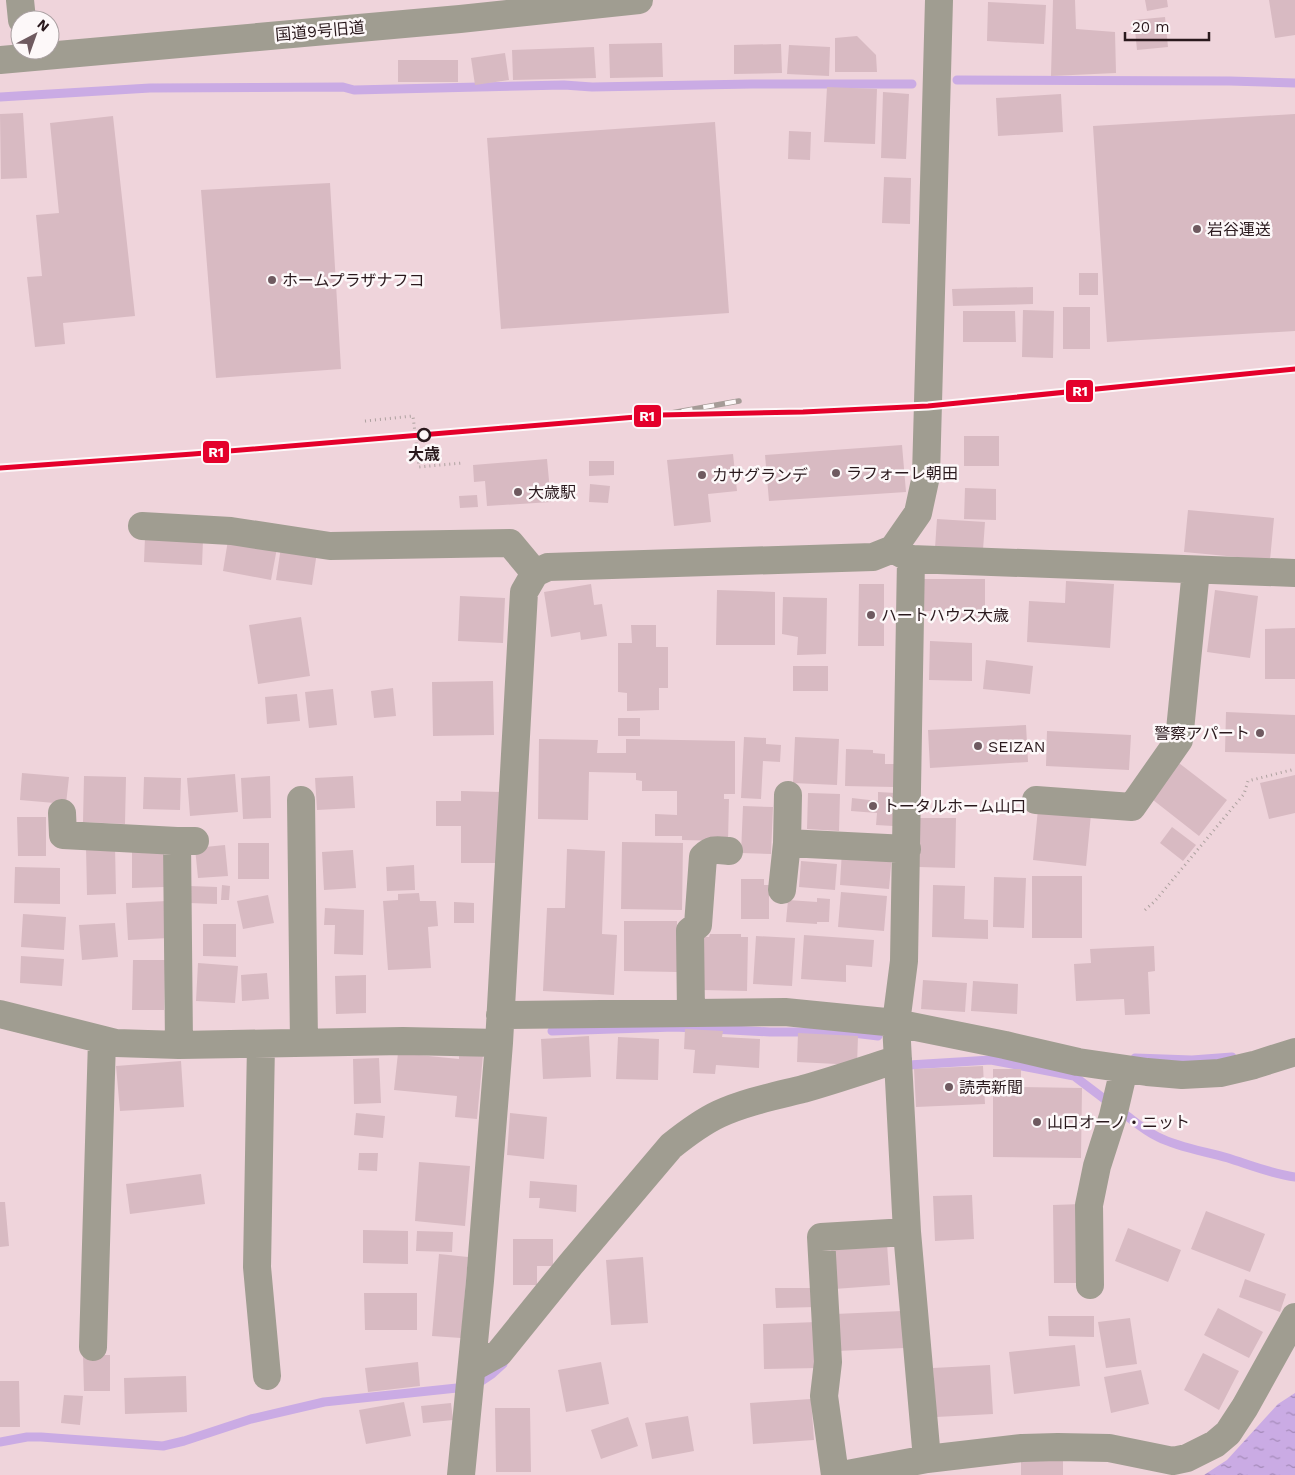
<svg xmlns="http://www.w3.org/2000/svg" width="1295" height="1475" font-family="'Work Sans','Noto Sans JP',sans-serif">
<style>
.water{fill:url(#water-ripples)}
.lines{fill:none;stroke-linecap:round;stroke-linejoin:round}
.stream{stroke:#caabe4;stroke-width:9}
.building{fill:#d8bac2}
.path{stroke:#ada19f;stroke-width:3;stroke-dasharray:1 4;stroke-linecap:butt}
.minor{stroke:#a09d91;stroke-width:28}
.rail-casing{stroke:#a59b97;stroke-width:5.5}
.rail{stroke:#fdf8f9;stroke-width:4;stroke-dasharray:11;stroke-linecap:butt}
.rail-1-casing{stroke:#fdf8f9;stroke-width:9}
.rail-1{stroke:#e4002b;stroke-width:5}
.poi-dot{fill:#6f5a60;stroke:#fdf8f9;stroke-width:2}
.stop-dot{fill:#fdf8f9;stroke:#2a191d;stroke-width:2.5}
.labels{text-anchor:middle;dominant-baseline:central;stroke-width:5;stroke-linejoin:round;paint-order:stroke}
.street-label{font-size:16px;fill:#2a191d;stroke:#fdf8f9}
.poi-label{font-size:16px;fill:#2a191d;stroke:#fdf8f9;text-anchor:start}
.stop-label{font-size:16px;font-weight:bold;fill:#2a191d;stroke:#fdf8f9}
.line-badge{stroke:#fdf8f9;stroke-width:2}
.badge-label{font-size:14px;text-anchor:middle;font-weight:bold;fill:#fff}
</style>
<defs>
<pattern id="water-ripples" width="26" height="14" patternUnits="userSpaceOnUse" patternTransform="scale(1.25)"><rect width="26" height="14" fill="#caabe4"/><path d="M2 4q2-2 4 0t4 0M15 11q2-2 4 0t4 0" fill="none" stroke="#a48ab8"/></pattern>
</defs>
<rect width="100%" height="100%" fill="#efd4db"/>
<path class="water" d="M1295,1393V1475H1204L1227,1460L1278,1404Z"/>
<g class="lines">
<path class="stream" d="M957,80L1230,81L1295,83
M0,97L150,88L343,87L354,90L564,85L592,87L752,84H912
M552,1031L675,1027L770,1032H845L878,1036
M1135,1058L1192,1060L1232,1057
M909,1065L991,1060L1074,1076L1107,1101
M1123,1113C1134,1121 1145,1131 1158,1137C1180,1148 1204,1151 1228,1158C1250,1165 1272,1174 1295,1177
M480,1382L492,1374L503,1364
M0,1442L27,1437H41L163,1446L184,1441L251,1419L324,1402L457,1388"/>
</g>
<path class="building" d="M1053,0H1075L1076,29L1115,32L1116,73L1051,76Z
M1145,0H1167L1168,7L1147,11Z
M1269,0H1295V35L1275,38Z
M988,2L1046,5L1044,44L987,41Z
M1165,17L1168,47L1137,50L1134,20Z
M857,36L876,55L877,72H835V38Z
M662,43L663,77L610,78L609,44Z
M781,44L782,73L734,74V45Z
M789,45L830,47L829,76L787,74Z
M594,47L596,78L513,80L512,50Z
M505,53L509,80L475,85L471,58Z
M398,60H458V82H398Z
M827,87L877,89L875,144L824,142Z
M883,92L909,94L906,159L881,158Z
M1061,94L1063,132L998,136L996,98Z
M23,113L27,178L1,179L0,114Z
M1295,114V331L1107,342L1093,126Z
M113,116L135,316L63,323L65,344L35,347L27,277L42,276L36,215L59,213L50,123Z
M715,122L729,313L501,329L487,138Z
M789,131L811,132L810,160L788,159Z
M884,177L911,178L910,224L882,223Z
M330,183L341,369L216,378L201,190Z
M1079,273H1098V295H1079Z
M1033,287V304L953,306L952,289Z
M1063,307H1090V349H1063Z
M1023,310L1054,311L1053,358L1022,357Z
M963,311H1015L1016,342H963Z
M964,436H999V466H964Z
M902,445L906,492L769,501L765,455Z
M733,454L737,491L708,494L711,522L674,526L667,460Z
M547,459L551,502L487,506L485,481L474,482L473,465Z
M589,461H614V475L589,476Z
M590,484L610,486L608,503L589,502Z
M965,488L996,489V520L964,519Z
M477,495L478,507L460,508L459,496Z
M1188,510L1274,518L1270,560L1184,552Z
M937,519L985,522L983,550L935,548Z
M145,537L203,540L202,565L144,562Z
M228,540L277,548L271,580L223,571Z
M281,547L317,552L312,585L276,580Z
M924,579H985V620H947V611H924Z
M1066,581L1114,584L1110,648L1027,642L1029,601L1065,603Z
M591,584L594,605L602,604L607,636L581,640L580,632L551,637L544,592Z
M859,584H884V646H858Z
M717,590L775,592V645H716Z
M1215,590L1258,596L1250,658L1207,652Z
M460,596L505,598L503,643L458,641Z
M783,597L827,598L826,654L797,655L798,637L782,634Z
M301,617L310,676L258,684L249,625Z
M631,625H656V647H668V688H659V710L627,711V693L618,692V643H632Z
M1295,628V679H1265V629Z
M930,641L972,643V681L929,680Z
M986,660L1033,666L1030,694L983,689Z
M793,666H828V691H793Z
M493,681L494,735L433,736L432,682Z
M393,688L396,716L374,718L371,691Z
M333,689L337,725L309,728L305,692Z
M297,694L300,721L267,724L265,697Z
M1226,712L1295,715V754L1225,752Z
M618,718H640V736H618Z
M1026,725L1028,762L930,768L928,730Z
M1047,731L1131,735L1129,770L1046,766Z
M744,737L766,738V744L781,745L780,762L763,761L761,799L741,798Z
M795,737L839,739L837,785L793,783Z
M539,739L598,740L597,753H626V739L735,741V794H724V799H729L728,841L682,840V836H655V814L677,815V791H642V781L636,780V773L589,772L588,820L538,819Z
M846,749L873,750V753L885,754V764H895L894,787L845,786Z
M1175,760L1227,800L1199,836L1148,796Z
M22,773L69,777L66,804L20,800Z
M235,774L238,812L190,816L187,778Z
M1295,775V813L1269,819L1260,783Z
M84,776L126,777L125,824L83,822Z
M270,776L271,818L243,819L241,778Z
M353,776L355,808L317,810L315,778Z
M144,777L181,778L180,810L143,809Z
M461,791L501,792L500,863H461V826H436V801H461Z
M878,792L896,793L893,826L876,825L877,813L851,811L852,798L878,801Z
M808,793L840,794L839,831L807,829Z
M743,806L773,807L771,854L741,853Z
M1038,809L1091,814L1086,866L1033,860Z
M17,817H46V856H18Z
M920,818H956L955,868L919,867Z
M1172,827L1196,845L1183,861L1160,843Z
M622,842L683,843L682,910L621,909Z
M238,843H269V879H238Z
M225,845L228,876L198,878L195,848Z
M115,846L116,894L87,895L86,847Z
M567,849L605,851L602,934L617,935L614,995L543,991L547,908H565Z
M353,850L356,888L324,890L322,852Z
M842,850L892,854L889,889L840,885Z
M132,852L164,853V887L132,888Z
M801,861L837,864L835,890L799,887Z
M414,865L415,890L387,891L386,867Z
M15,867L60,868V904L14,903Z
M1032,876H1082V938H1032Z
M994,877L1026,878L1024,928L993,927Z
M741,879H764V885H769V919H741Z
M222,885L230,886L229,900H221Z
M933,885L965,886L964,919L988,920V939L932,937Z
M189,886L217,887V904L189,903Z
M841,892L887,896L884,931L838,927Z
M419,893L420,901H436L438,926L428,927L431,968L388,970L383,901L398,900V894Z
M268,895L274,923L243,929L237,901Z
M817,898L830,899L829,922H817V924L786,922L788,900L817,902Z
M167,901L169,938L128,940L126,903Z
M454,902L474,903V923H454Z
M325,908L364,910L363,955L334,954L335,925H324Z
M23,914L66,917L64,950L21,947Z
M624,921H677V972L624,971Z
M115,923L118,957L82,960L79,925Z
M203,924H236V957L203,956Z
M710,934H741V937H748L747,991L702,990V937H709Z
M804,935L874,940L872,967L846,965V982L801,979Z
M756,936L795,938L792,986L753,984Z
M1154,946L1155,971L1148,972L1150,1014L1125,1015L1124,999L1076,1001L1074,964L1091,963L1090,949Z
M21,956L64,959L62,986L20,983Z
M133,960H165L164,1010H132Z
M198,963L238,966L235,1003L196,1001Z
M267,973L269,999L242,1001L241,975Z
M366,975V1013L336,1014L335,976Z
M923,980L967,983L965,1012L921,1009Z
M973,981L1018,984L1017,1014L971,1011Z
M685,1029L723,1031L722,1037L760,1039L759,1068L716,1065L715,1074L693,1073L695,1050L684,1049Z
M798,1033L858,1036L857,1065L797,1062Z
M589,1036L591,1077L543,1079L541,1039Z
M618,1037L659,1039L658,1080L616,1079Z
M398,1053L459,1059V1053L483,1055L477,1119L455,1117L457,1096L394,1090Z
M379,1058L381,1103L354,1104L353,1059Z
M181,1061L184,1107L120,1111L116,1066Z
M983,1066L985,1104L916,1107L914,1069Z
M993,1069H1021V1087L1082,1088L1081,1158L993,1157Z
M356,1113L385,1116L383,1138L354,1135Z
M510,1113L547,1117L544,1159L507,1155Z
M359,1153H378L377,1171L358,1170Z
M419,1162L470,1166L465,1226L415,1221Z
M201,1174L205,1204L130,1214L126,1184Z
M530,1181L577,1185L576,1212L539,1208L540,1198H529Z
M972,1195L974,1239L935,1241L933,1196Z
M0,1202H5L9,1246L0,1247Z
M1082,1204L1083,1283H1054L1053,1205Z
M1206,1211L1265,1234L1250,1272L1191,1249Z
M1128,1228L1181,1250L1168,1282L1115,1261Z
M363,1230L408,1231V1264L363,1263Z
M417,1231L453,1232L452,1252L416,1251Z
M513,1239H553V1266H537V1285H513Z
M887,1244L890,1285L834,1289L831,1247Z
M439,1254L468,1257L461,1338L432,1336Z
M643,1257L648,1323L611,1325L606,1260Z
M1245,1279L1286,1294L1280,1312L1239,1297Z
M775,1288H815L816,1307L776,1308Z
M364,1293H417V1330H365Z
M1218,1308L1263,1332L1249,1358L1204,1335Z
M902,1311L904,1348L837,1351L835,1314Z
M1048,1316H1094V1337L1049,1336Z
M1130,1318L1137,1364L1106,1368L1098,1322Z
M817,1322L819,1368L764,1369L763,1324Z
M1075,1345L1080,1386L1014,1394L1009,1352Z
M1203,1353L1239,1371L1219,1410L1184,1390Z
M83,1355H110V1391H84Z
M418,1362L420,1386L368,1392L365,1368Z
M601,1362L609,1404L566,1412L558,1370Z
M990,1365L993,1414L936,1417L933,1368Z
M1141,1370L1149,1404L1111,1413L1104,1377Z
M186,1376L187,1412L125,1414L124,1378Z
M0,1381H19L20,1427H0Z
M64,1395L83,1396L80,1425L61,1423Z
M811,1399L814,1440L753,1444L750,1403Z
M404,1402L411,1436L366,1444L359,1410Z
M451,1403L453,1420L423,1423L421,1406Z
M495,1408H530L531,1472H496Z
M688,1416L694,1451L652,1459L645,1423Z
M628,1417L638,1446L601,1459L591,1430Z
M1021,1461H1063V1475H1021Z"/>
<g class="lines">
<path class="path" d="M365,421L413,416L419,467L462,463
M1145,910L1155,901L1244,794L1248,781L1295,769"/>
<path class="minor" d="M20,0L22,20
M0,60L460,19L639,0
M142,526L231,531L330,546L510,543L535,573
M894,550L911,559L1295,573
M911,559L904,961L896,1023L907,1232L927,1459
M788,795L787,843L907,849
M301,800L304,1043
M1036,800L1132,807L1179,740L1196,570
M62,813L63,835L177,841
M782,890L787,843
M691,1013L690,931L698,925L703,857C712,848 717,850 729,851
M0,1014L116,1043L179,1045L403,1041L499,1043
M500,1015L785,1012L896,1023L1005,1045L1078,1062L1147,1072L1182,1075L1220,1073L1254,1065L1295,1052
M261,1044L257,1267L267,1376
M179,1045L177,841H195
M1090,1285L1089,1205L1097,1166L1113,1116L1124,1069
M93,1347L102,1040
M472,1368L499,1353L571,1264L671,1146C686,1134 702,1122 719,1114C745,1102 775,1096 803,1089C835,1080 867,1069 898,1059
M461,1475L480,1281L499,1043L524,592L535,573L548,567L873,557L893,549L918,513L926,476L939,0
M835,1475L824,1396L828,1362L821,1237L907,1232
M842,1475L927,1459L1022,1448L1058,1447L1109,1448L1173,1461L1187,1458L1215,1444L1228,1433L1245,1407L1295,1317"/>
<g class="rail-casing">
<path id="rail" d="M660,415L739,401"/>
</g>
<use href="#rail" class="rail"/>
<g class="rail-1-casing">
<path id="rail-1" d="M0,468L193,454L660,415L803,412L928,406L1295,369"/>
</g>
<use href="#rail-1" class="rail-1"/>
</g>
<g class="poi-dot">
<circle cx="1197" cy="229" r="5"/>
<circle cx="272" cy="280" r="5"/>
<circle cx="836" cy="473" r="5"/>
<circle cx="702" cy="475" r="5"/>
<circle cx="518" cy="492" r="5"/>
<circle cx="871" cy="615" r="5"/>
<circle cx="1260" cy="733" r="5"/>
<circle cx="978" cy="746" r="5"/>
<circle cx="873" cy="806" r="5"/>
<circle cx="949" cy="1087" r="5"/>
<circle cx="1037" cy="1122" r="5"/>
</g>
<circle class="stop-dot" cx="424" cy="435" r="6"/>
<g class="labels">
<g class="street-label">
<text transform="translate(320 31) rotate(-5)">国道9号旧道</text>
</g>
<g class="poi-label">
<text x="1207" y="229">岩谷運送</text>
<text x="282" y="280">ホームプラザナフコ</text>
<text x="846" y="473">ラフォーレ朝田</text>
<text x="712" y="475">カサグランデ</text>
<text x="528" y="492">大歳駅</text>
<text x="881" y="615">ハートハウス大歳</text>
<text x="1250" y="733" text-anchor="end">警察アパート</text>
<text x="988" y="746">SEIZAN</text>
<text x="883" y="806">トータルホーム山口</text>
<text x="959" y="1087">読売新聞</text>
<text x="1047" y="1122">山口オーノ・ニット</text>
</g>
<g class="stop-label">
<text x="424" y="454">大歳</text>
</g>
</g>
<g class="line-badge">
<rect x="1065" y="379" width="29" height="24" rx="5" fill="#e4002b"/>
<rect x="633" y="404" width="29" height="24" rx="5" fill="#e4002b"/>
<rect x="202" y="440" width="28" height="24" rx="5" fill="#e4002b"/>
</g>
<g class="badge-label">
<text x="1080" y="396">R1</text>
<text x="647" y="421">R1</text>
<text x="216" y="457">R1</text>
</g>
<g transform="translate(35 35) rotate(41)"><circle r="24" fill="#fdf8f9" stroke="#a99fa1"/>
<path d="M0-4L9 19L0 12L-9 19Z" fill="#6f5a60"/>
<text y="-8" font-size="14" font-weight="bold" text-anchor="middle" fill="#2a191d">N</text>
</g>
<path d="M1125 32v8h84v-8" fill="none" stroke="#2a191d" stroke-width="2.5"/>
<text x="1132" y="32" font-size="15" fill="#2a191d" stroke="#fdf8f9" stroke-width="4" paint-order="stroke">20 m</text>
</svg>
